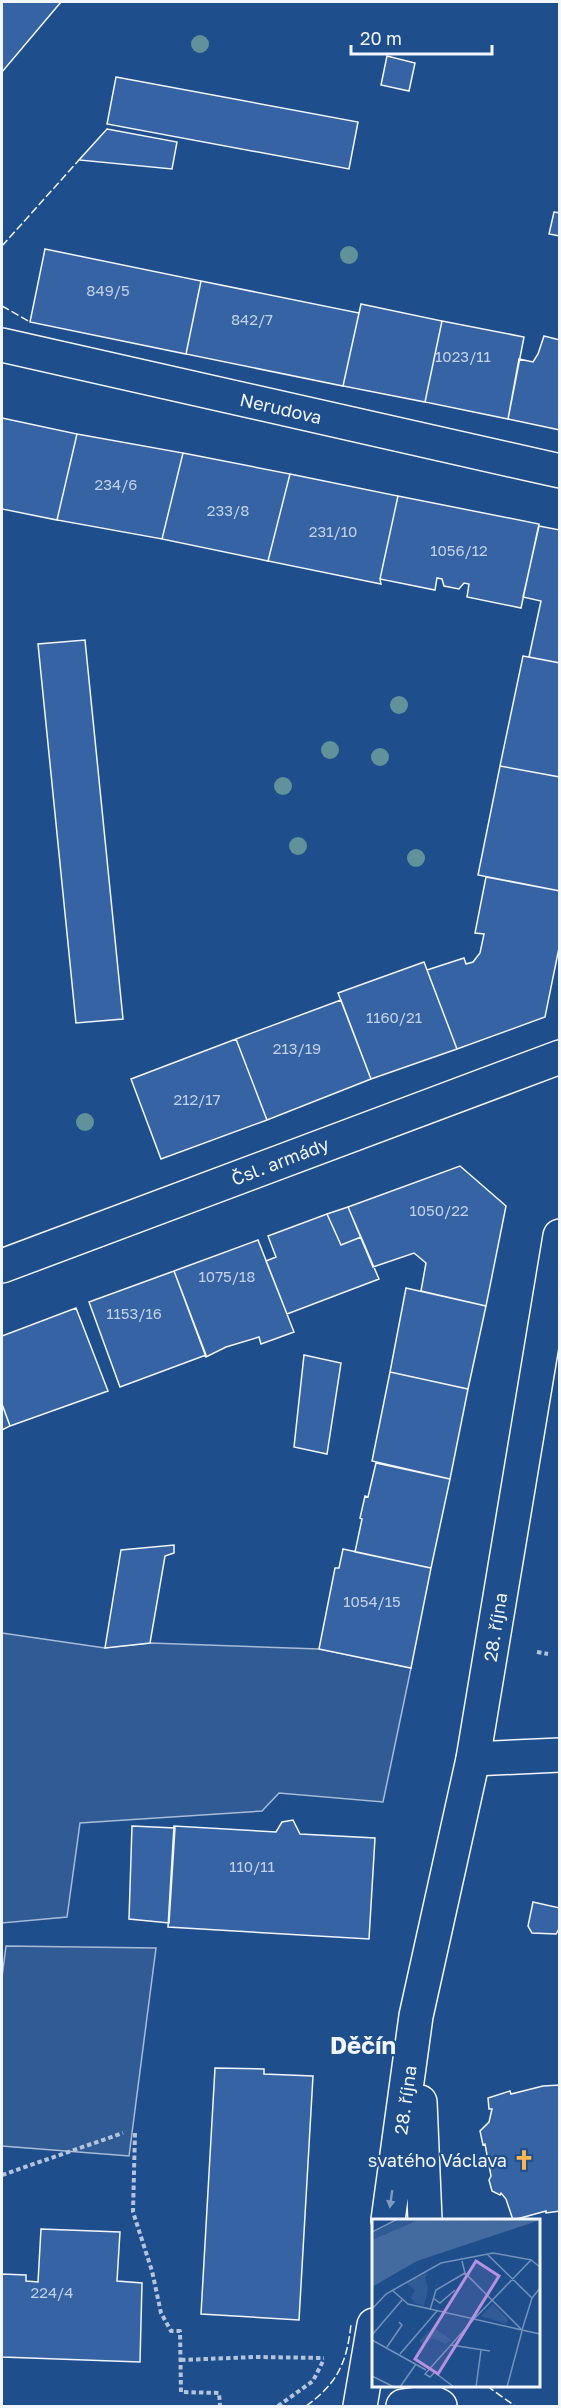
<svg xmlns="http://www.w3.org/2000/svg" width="561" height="2408" font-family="'Golos Text',sans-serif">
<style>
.built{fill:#305b95;stroke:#a8bbd7;stroke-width:1.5}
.building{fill:#3563a3;stroke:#f2f6ff;stroke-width:1.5}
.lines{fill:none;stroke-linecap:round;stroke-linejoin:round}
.street-casing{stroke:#f2f6ff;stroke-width:36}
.primary-casing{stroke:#f2f6ff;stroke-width:36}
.path{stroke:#b3c4dc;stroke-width:4;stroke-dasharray:4.5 3;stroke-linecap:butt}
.street{stroke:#1f4e8c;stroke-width:33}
.primary{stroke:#1f4e8c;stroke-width:33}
.fence{stroke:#f2f6ff;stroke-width:1.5;stroke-dasharray:8 3;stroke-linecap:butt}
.tree{fill:#61919a}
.oneway{fill:#7e9ac0}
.labels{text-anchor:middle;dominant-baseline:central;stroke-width:4.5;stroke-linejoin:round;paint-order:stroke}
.number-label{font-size:15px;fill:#c3d1e8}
.street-label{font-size:18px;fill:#f2f6ff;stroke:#1f4e8c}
.poi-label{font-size:18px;fill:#f2f6ff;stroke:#1f4e8c;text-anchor:end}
.district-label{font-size:24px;font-weight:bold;fill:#f2f6ff;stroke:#1f4e8c}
.inset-river{fill:none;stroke:#446ba0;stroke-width:3}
.inset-road{fill:none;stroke:#7391ba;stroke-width:1.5}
.view{fill:#b691df;fill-opacity:0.15;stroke:#b691df;stroke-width:3}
.inset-edge{fill:none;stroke:#f2f6ff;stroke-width:3}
</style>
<rect width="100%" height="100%" fill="#1f4e8c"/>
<path class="built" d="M2,1633L105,1648L150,1643L319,1649L411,1668L383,1802L279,1793L262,1811L80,1823L67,1917L2,1923Z
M6,1946L156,1948L129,2156L2,2146V1977Z"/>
<path class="building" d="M2,2H61L2,72Z
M387,56L415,63L409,91L381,85Z
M116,77L358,122L349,169L107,124Z
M107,129L177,142L172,169L79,160Z
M554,212L560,213V236L549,234Z
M45,249L201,281L186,354L30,322Z
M201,281L359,313L343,386L186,354Z
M361,304L442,321L425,402L343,386Z
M442,321L524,337L508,419L425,402Z
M544,336L560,340V430L508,419L519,359L533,362L538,354Z
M2,418L77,434L57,520L2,509Z
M77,434L183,453L162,539L57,520Z
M183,453L290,474L268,561L162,539Z
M290,474L398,496L380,579L381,584L268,561Z
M398,496L539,524L521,608L467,597L469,584L464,583L459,589L444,586L442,579L437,578L435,590L380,579Z
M539,526L560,530V663L529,657L541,601L523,597Z
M85,640L123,1019L76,1023L38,644Z
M523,656L560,663V777L500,766Z
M500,766L560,777V891L478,875Z
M486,877L560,891V943L545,1017L457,1049L427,970L464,958L466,964L473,962L480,953L484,934L475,933Z
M424,962L457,1049L371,1079L338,993Z
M341,1000L371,1079L267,1120L236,1039Z
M236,1039L267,1120L161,1159L131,1079Z
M460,1166L506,1206L486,1306L421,1291L426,1263L414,1253L373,1267L348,1207Z
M348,1207L361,1237L341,1245L327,1214Z
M327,1214L341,1245L361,1237L379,1279L287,1314L266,1261L276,1257L268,1236Z
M258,1240L294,1332L261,1344L259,1337L226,1347L206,1357L174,1271Z
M174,1271L206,1355L120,1387L89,1302Z
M406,1288L486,1306L468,1389L390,1372Z
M76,1308L108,1391L10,1426L2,1404V1336Z
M304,1355L341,1363L327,1454L294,1447Z
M390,1372L468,1389L450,1479L372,1461Z
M2,1404L10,1426L2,1430Z
M376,1463L450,1479L431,1568L355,1552L362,1519L360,1518L365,1496L368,1497Z
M174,1545V1553L165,1556L150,1643L105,1648L121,1550Z
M343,1549L431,1568L411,1668L319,1649L335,1568H339Z
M293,1820L300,1834L375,1838L369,1939L168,1927L174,1826L276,1832L282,1822Z
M132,1826L175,1828L169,1923L129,1919Z
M533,1902L560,1908V1927L556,1934L532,1933L528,1926Z
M215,2068L264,2069V2074L313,2076L299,2320L201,2314Z
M560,2085V2211L546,2213V2211L513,2220L506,2199L501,2193L500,2195L492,2191L489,2180L491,2176L485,2144L483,2145L480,2131L489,2122L492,2109H489L488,2098L510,2091L511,2094L543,2086Z
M41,2229L120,2232L117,2281L142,2283L140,2362L2,2357V2274L26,2275V2281L38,2282Z"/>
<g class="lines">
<g class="street-casing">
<path id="street" d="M2,345L560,471
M2,1266L560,1057
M473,1759L560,1755"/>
</g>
<g class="primary-casing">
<path id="primary" d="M420,2102L425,2220
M388,2220L416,2016L473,1759L560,1236
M360,2406L374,2325
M403,2406L432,2402L440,2406"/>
</g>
<path class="path" d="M537,1652L548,1654
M135,2133L133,2212L152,2271L161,2313L171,2331H180L181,2392L219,2393L220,2406
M2,2175L123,2133
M181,2360L255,2357L324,2358
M278,2406L313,2381L324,2359"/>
<use href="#street" class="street"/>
<use href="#primary" class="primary"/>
<path class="fence" d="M2,246L79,160
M2,306L30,322
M487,2386L515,2406
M306,2406C338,2383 347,2362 351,2324"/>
</g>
<g class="tree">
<circle cx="200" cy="44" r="9"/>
<circle cx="349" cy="255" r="9"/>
<circle cx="399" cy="705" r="9"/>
<circle cx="330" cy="750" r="9"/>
<circle cx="380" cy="757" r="9"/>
<circle cx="283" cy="786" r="9"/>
<circle cx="298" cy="846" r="9"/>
<circle cx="416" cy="858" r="9"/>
<circle cx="85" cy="1122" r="9"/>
</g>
<defs><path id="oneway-solid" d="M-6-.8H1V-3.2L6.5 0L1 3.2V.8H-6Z" transform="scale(1.5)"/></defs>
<use class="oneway" href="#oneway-solid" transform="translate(391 2199) rotate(98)"/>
<defs>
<g id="church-bare" transform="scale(1.62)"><path d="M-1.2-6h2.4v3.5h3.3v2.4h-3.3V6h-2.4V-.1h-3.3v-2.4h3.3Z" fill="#ffb74d" stroke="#1f4e8c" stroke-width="2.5" paint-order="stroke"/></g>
</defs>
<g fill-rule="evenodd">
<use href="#church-bare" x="524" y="2160"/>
</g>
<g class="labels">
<g class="number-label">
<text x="108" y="290">849/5</text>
<text x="252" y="319">842/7</text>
<text x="463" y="356">1023/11</text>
<text x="116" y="484">234/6</text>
<text x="228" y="510">233/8</text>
<text x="333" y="531">231/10</text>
<text x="459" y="550">1056/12</text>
<text x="394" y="1017">1160/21</text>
<text x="297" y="1048">213/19</text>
<text x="197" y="1099">212/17</text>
<text x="439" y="1210">1050/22</text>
<text x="227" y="1276">1075/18</text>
<text x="134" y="1313">1153/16</text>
<text x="372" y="1601">1054/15</text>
<text x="252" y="1866">110/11</text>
<text x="52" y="2292">224/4</text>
</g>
<g class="street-label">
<text transform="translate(281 408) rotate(13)">Nerudova</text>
<text transform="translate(280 1161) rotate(-21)">Čsl. armády</text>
<text transform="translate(495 1627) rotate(-81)">28. října</text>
<text transform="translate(405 2100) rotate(-82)">28. října</text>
</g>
<g class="poi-label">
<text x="507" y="2160">svatého Václava</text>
</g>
<g class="district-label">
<text x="363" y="2044">Děčín</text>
</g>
</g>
<g transform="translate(372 2219)">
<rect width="168" height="168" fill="#1f4e8c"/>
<path d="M30,0H48L0,21V14ZM56,53L53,59L56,69L52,87L43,84L39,79L43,71L34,64ZM121,85L136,100L134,105L109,97ZM61,108L79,121L74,125L61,119L51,126L47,122Z" fill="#305b95"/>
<path d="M48,0H168V1L45,42L0,68V21Z" fill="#446ba0"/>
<path class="inset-river" d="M0,35L111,0"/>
<path class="inset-road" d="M0,13L26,0M115,35L160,79M90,42L93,54L149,110M20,71L36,85L102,100L159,41L168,48M61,79L68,84L83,71M0,90L14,75L69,44L121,34L160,41M58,91L64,71L93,54M150,111L168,115M0,116L30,81M0,121L54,151M79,126L118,132M15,128L30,106L27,103M28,135L65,92M62,153L82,168M62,154L58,158L53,155L102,100L150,111L160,79L168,69M0,157L22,168M28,168L44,145M104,168L109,131M135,168L150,112"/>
<path class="view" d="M104,42L127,57L66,155L43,140Z"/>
<rect width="168" height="168" class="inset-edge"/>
</g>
<rect width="561" height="2408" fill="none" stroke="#f2f6ff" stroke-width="6"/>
<path d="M351 45v9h141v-9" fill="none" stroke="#f2f6ff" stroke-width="3"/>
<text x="360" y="45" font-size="18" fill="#f2f6ff" stroke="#1f4e8c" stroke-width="4.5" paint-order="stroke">20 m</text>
</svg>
